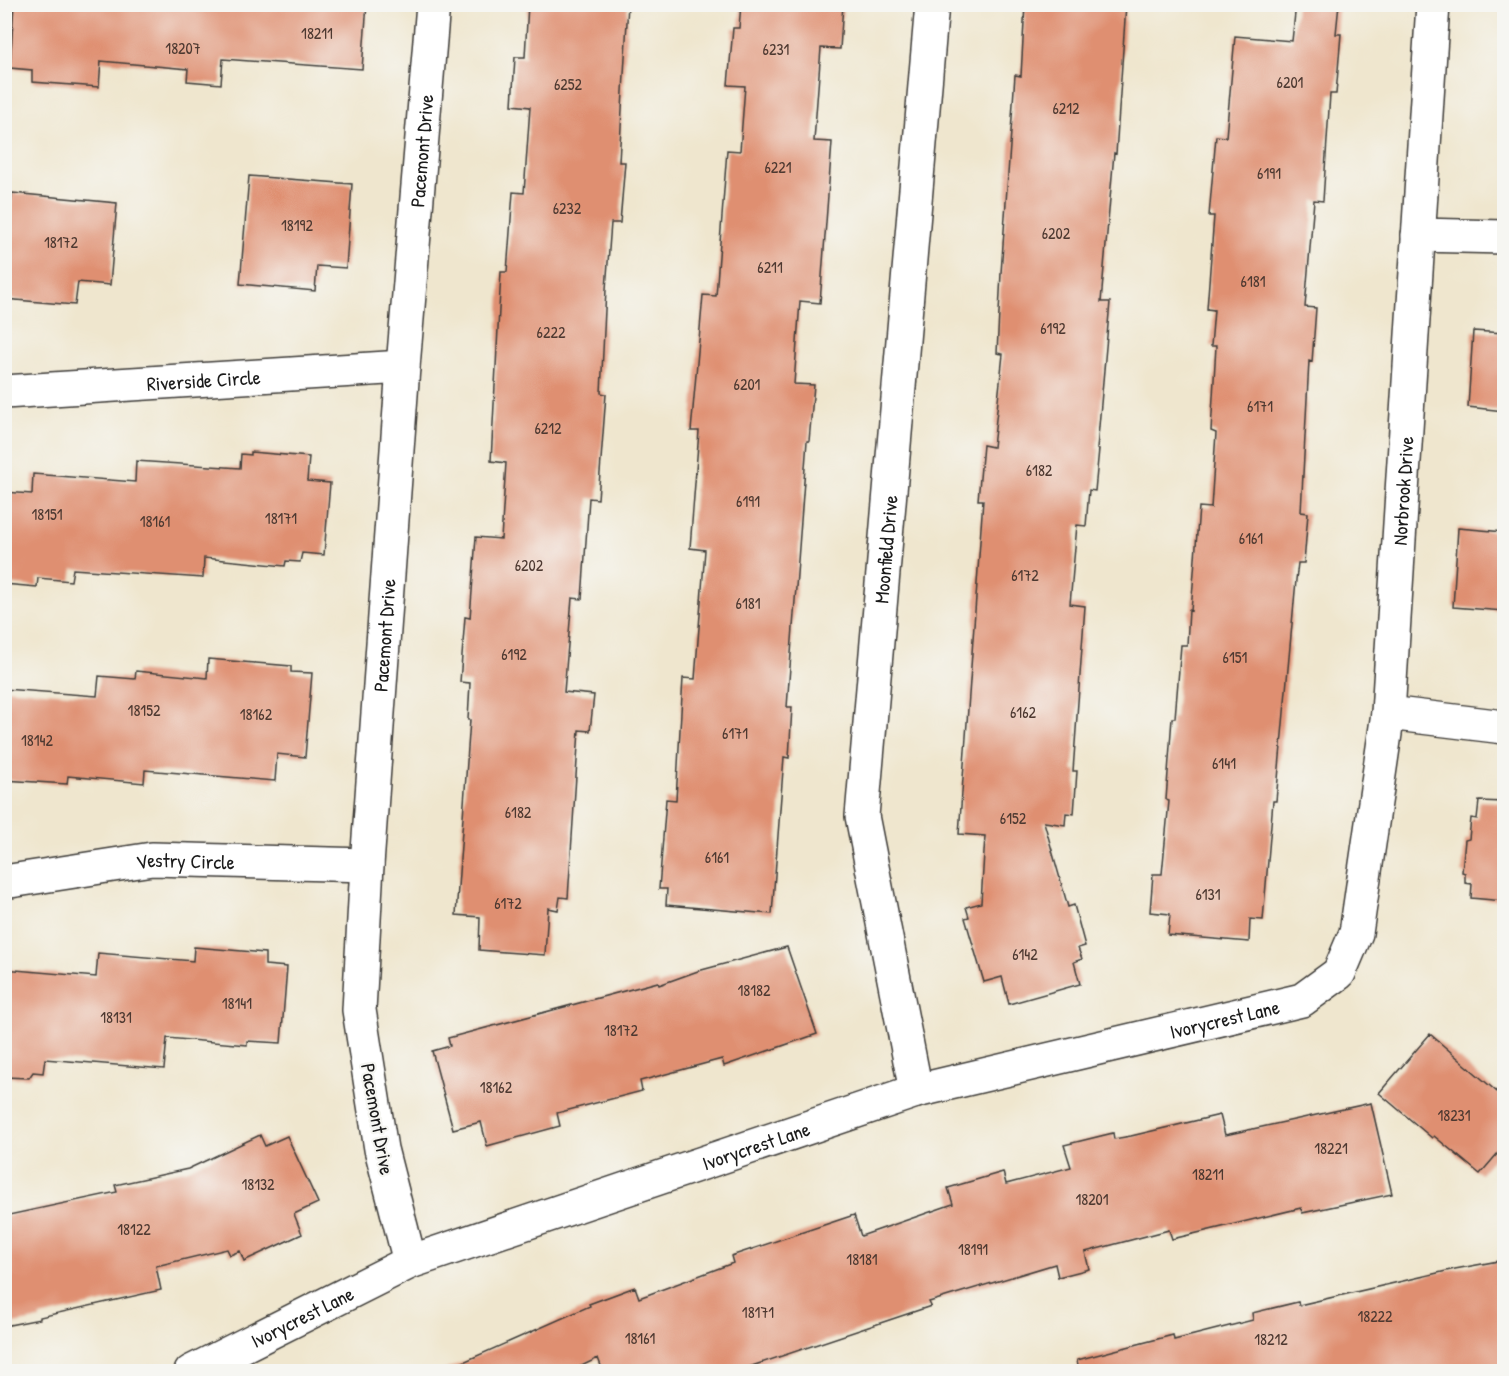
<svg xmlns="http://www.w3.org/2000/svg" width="1509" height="1376" font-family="'Patrick Hand',sans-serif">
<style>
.building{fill:#df8f71}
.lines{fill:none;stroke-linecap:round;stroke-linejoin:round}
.minor-casing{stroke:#3c3a37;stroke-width:36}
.minor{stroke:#fff;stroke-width:33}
.labels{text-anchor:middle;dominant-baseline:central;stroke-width:4.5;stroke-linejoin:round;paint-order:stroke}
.number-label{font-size:16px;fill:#4d3931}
.street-label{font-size:20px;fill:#1c1c1c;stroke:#f6f6f2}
</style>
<rect width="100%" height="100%" fill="#f6f6f2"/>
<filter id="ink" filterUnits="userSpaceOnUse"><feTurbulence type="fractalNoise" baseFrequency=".0167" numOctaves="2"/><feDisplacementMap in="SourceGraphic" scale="12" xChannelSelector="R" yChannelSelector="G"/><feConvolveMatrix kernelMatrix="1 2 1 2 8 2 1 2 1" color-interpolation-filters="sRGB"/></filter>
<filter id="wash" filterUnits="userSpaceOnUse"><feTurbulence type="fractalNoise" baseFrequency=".008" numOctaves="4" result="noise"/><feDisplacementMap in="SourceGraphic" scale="24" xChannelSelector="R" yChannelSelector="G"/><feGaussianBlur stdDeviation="1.35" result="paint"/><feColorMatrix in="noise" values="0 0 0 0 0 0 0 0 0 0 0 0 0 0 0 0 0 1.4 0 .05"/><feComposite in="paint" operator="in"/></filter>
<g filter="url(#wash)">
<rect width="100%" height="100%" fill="#efe6ce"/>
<g id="blocks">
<path class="building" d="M14,4H367L362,69L223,59L221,84L187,81L188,69L101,61L99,87L32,82V70L10,68Z
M528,4H628L619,162H625L620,223H611L606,289L601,393L606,394L598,499L589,498L582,599L572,598L564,692L594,695L590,731L579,730L568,898L560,897L558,910L548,908L545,955L479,950L480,917L456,915L470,720H468L470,683L460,682L465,617L470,618L476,537L501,539L506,463L491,461L501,272H507L513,192L524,193L530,107L512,105L515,57H525Z
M741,4H843L840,49L821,48L814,141L832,142L820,303L800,301L794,384L814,385L809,441H807L787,707H792L789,758L784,757L772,914L666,905L667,889H659L666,799L676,800L683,678L695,679L705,550L690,548L699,431H691L703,295L716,296L727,150L740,151L745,86L728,85L733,28H739Z
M1025,4H1126L1116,154L1114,153L1101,302H1110L1097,449H1099L1095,491L1089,490L1086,526L1077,525L1070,604L1085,606L1073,771H1077L1074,814L1066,813L1065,825L1044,822L1068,907L1074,905L1085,946L1078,948L1082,959L1074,962L1080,984L1009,1004L1002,977L984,982L965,918L969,917L966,907L981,903L985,836L959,834L983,500H978L983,445L993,447L1003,354L997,353L1001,273L1015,75L1021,76Z
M1296,4H1339L1336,34H1341L1336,94H1330L1323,201L1314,200L1305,307L1316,308L1312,362L1309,361L1301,512L1308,513L1304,563H1298L1296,580L1276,801H1273L1263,920L1250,919L1249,942L1168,935L1170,914L1150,912L1153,874H1162L1169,801L1166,800L1172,718H1175L1181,645H1187L1189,610L1191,611L1199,507L1211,508L1216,433L1211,431L1216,346H1211L1214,310L1207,309L1214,216H1209L1216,136L1226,137L1235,36L1292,41Z
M249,176L352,184L346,268L317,266L315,291L240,284Z
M12,193L117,203L110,285L78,282L75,305L4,299Z
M1473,331L1504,333V411L1468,407Z
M251,452L309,457L307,481L330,483L324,555L302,553L300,562L286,561L285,566L204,558L203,578L73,569L71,581L38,578L37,587L4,584V492L32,494L33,474L135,482L136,461L240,468L241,454L251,455Z
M1458,528L1504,532V611L1453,607Z
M208,659L291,666V672L312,673L305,757L277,754L275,781L145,770L144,783L68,776L67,784L4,780V689L97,696L99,676L135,679L136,671L207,678Z
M1479,801L1504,802V901L1471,898L1472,884L1465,883V873L1462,872L1465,840L1469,839L1471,818L1477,819Z
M194,947L265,953V965L287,967L281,1043L247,1041V1045L167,1038L164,1069L45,1059L43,1073L33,1072L29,1078L4,1077V969L96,977L98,953L193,961Z
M787,947L817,1034L724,1066L722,1059L640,1081L642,1091L557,1113L560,1126L487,1146L481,1122L453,1129L432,1051L450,1046L448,1038L658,982L659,985L698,971Z
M1430,1034L1504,1098V1146L1480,1174L1434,1136L1432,1138L1379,1093Z
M1371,1103L1392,1194L1302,1213L1301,1208L1172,1239L1169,1230L1085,1252L1089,1269L1058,1277L1055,1264L929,1302L931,1306L737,1371H603L598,1358L571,1371H443L590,1306L589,1304L635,1287L639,1298L733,1263L731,1256L854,1215L861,1236L953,1204L948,1188L1003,1172L1006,1184L1071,1167L1064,1145L1113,1133L1114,1139L1131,1136L1220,1115L1225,1135Z
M260,1135L265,1146L287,1136L318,1203L294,1214L302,1234L244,1261L240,1251L230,1255L227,1249L156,1266L161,1290L40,1317V1319L4,1326V1216L117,1192L115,1185L188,1169Z
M1504,1260V1371H1079L1077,1360L1173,1335L1174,1340L1253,1320L1252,1313L1298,1302L1299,1305L1455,1269Z"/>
</g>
</g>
<g filter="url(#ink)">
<use href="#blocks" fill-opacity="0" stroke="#3c3a37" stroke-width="1.5"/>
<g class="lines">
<g class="minor-casing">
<g id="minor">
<path d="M1418,235L1504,237"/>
<path id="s1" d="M4,392L403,367"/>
<path d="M1388,713L1504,727"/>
<path id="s2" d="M4,882L152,859L367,865"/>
<path id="s3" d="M916,1091L862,816L932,4"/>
<path id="s4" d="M410,1262L381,1149L359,1010L367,865L403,367L433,4"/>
<path id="s5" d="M191,1372L410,1262L916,1091L1302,1000L1339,973L1356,933L1388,713L1433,4"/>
</g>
</g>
<use href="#minor" class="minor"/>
</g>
</g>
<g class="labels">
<g class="number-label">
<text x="317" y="33">18211</text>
<text x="183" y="48">18207</text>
<text x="776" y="49">6231</text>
<text x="1290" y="82">6201</text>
<text x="568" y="84">6252</text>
<text x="1066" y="108">6212</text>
<text x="778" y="167">6221</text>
<text x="1269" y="173">6191</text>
<text x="567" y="208">6232</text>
<text x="297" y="225">18192</text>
<text x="1056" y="233">6202</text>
<text x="61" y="242">18172</text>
<text x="770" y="267">6211</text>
<text x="1253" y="281">6181</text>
<text x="1053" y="328">6192</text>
<text x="551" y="332">6222</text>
<text x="747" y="384">6201</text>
<text x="1260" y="406">6171</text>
<text x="548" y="428">6212</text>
<text x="1039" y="470">6182</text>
<text x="748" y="501">6191</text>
<text x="47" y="514">18151</text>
<text x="281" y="518">18171</text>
<text x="155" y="521">18161</text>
<text x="1251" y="538">6161</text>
<text x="529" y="565">6202</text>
<text x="1025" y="575">6172</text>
<text x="748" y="603">6181</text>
<text x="514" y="654">6192</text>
<text x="1235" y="657">6151</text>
<text x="144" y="710">18152</text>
<text x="1023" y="712">6162</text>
<text x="256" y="714">18162</text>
<text x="735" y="733">6171</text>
<text x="37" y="740">18142</text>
<text x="1224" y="763">6141</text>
<text x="518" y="812">6182</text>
<text x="1013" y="818">6152</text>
<text x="717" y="857">6161</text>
<text x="1208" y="894">6131</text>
<text x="508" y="903">6172</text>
<text x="1025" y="954">6142</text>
<text x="754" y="990">18182</text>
<text x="237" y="1003">18141</text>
<text x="116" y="1017">18131</text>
<text x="621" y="1030">18172</text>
<text x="496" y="1087">18162</text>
<text x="1454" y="1115">18231</text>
<text x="1331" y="1148">18221</text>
<text x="1208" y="1174">18211</text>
<text x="258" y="1184">18132</text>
<text x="1092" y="1199">18201</text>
<text x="134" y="1229">18122</text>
<text x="973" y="1249">18191</text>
<text x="862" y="1259">18181</text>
<text x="758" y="1312">18171</text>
<text x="1375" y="1316">18222</text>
<text x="640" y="1338">18161</text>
<text x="1271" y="1339">18212</text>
</g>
<g class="street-label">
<text stroke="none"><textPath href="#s4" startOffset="1119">Pacemont Drive</textPath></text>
<text stroke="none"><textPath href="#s1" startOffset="200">Riverside Circle</textPath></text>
<text stroke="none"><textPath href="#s5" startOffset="1710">Norbrook Drive</textPath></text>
<text stroke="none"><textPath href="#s3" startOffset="548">Moonfield Drive</textPath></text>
<text stroke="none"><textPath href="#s4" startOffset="633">Pacemont Drive</textPath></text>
<text stroke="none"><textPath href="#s2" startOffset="183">Vestry Circle</textPath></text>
<text stroke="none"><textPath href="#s5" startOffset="1096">Ivorycrest Lane</textPath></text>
<text transform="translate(378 1119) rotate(80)">Pacemont Drive</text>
<text stroke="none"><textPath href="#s5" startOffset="610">Ivorycrest Lane</textPath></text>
<text stroke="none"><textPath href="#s5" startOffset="124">Ivorycrest Lane</textPath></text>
</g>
</g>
<rect width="1509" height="1376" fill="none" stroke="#f6f6f2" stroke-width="24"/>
</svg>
